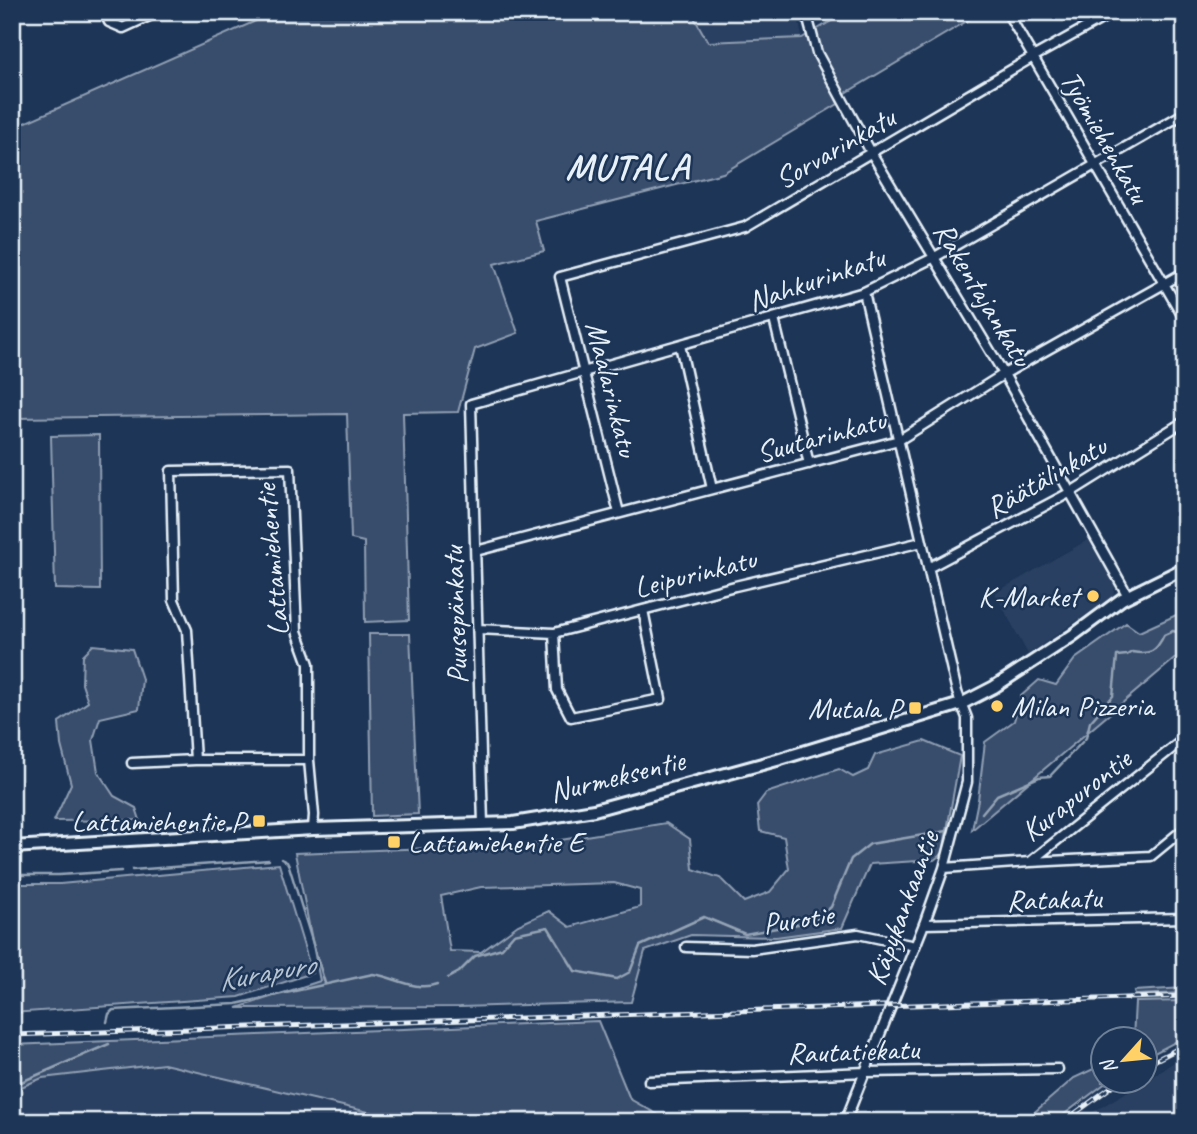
<svg xmlns="http://www.w3.org/2000/svg" width="1197" height="1134" font-family="Caveat,sans-serif">
<style>
.built{fill:#2a4162}
.green{fill:#374d6c;stroke:#909fb2;stroke-width:2;fill-rule:evenodd}
.lines{fill:none;stroke-linecap:round;stroke-linejoin:round}
.stream{stroke:#95a4b5;stroke-width:2.5}
.minor-casing{stroke:#e8f1f8;stroke-width:13}
.tertiary-casing{stroke:#e8f1f8;stroke-width:16}
.minor{stroke:#1d3557;stroke-width:8}
.tertiary{stroke:#1d3557;stroke-width:10}
.rail-casing{stroke:#e8f1f8;stroke-width:5}
.rail{stroke:#1d3557;stroke-width:2.5;stroke-dasharray:8;stroke-linecap:butt}
.poi-dot{fill:#ffd166;stroke:#1d3557;stroke-width:2.5}
.labels{text-anchor:middle;dominant-baseline:central;stroke-width:5;stroke-linejoin:round;paint-order:stroke}
.street-label{font-size:30px;fill:#e8f1f8;stroke:#1d3557}
.poi-label{font-size:30px;fill:#e8f1f8;stroke:#1d3557;text-anchor:end}
.water-label{font-size:32px;font-style:italic;fill:#b7c4d1;stroke:#1d3557}
.district-label{font-size:37px;font-weight:bold;letter-spacing:2px;fill:#e8f1f8;stroke:#1d3557}
</style>
<rect width="100%" height="100%" fill="#1d3557"/>
<filter id="ink" filterUnits="userSpaceOnUse"><feTurbulence type="fractalNoise" baseFrequency=".0143" numOctaves="2"/><feDisplacementMap in="SourceGraphic" scale="14" xChannelSelector="R" yChannelSelector="G"/><feConvolveMatrix kernelMatrix="1 2 1 2 8 2 1 2 1" color-interpolation-filters="sRGB"/></filter>
<g filter="url(#ink)">
<path class="built" d="M691,12H797L802,38L708,42Z
M1088,540L1115,586L1113,596L1028,654L995,593Z
M1185,1055V1122H1076L1144,1082Z
M164,1064L411,1122H12V1091L42,1078Z"/>
<path class="green" d="M276,12H691L708,42L802,38L847,12H982L836,99L838,104L723,173L536,221L544,251L494,264L518,333L475,349L458,412L403,413L409,620L365,622L364,542L351,539L347,414L12,418V104L22,124Z
M99,435L100,590L55,589L51,436Z
M1185,611V650L972,830L978,800L985,742L1014,721L1021,696L1039,680L1056,685L1075,659L1126,623L1139,632Z
M369,634H410L418,814L372,816Z
M93,645L132,649L142,679L139,709L100,718L93,740L98,772L114,796L136,808L140,820L54,821L71,784L61,745L59,722L88,702L82,684L83,655Z
M924,741L960,756L943,853L934,860L870,864L842,928L776,937L691,935L645,951L631,1002L460,1007L237,1008L320,981L295,853L432,848L498,850L666,823L690,839L693,869L720,878L744,902L770,892L789,869L784,837L760,831L757,805L766,793L839,769L853,777L868,770L875,755ZM614,883L640,890V907L570,927L549,911L518,925L481,952L450,951L441,896L481,887Z
M279,864L312,973L239,997L12,1013V884H60Z
M1185,988V993L1135,995L1134,991Z
M1185,1001V1037L1145,1058L1144,1040L1133,1039L1135,1002Z
M598,1021L630,1099L671,1122H411L164,1064L42,1078L12,1091V1045Z
M1102,1065V1082H1107L1054,1122H1023L1074,1078Z"/>
<g class="lines">
<path class="stream" d="M982,813L997,795L1039,777L1050,776L1086,738L1090,722L1113,696L1117,656L1127,655L1132,652C1150,655 1156,652 1164,635L1173,631L1185,634
M281,859L287,862L289,866L325,983
M132,870L269,860
M12,875H59L121,871
M448,978L459,972L475,956L502,948L514,934L548,927L575,971L617,979L630,972L640,946L704,917L745,934L814,921L831,907L851,859L870,844L947,831
M107,1022L109,1014L113,1010L236,1004L373,974C395,977 415,992 437,984
M12,1086L109,1044"/>
<g class="minor-casing">
<path id="minor" d="M104,12L109,22L123,28L158,12
M806,12L817,53L872,154L1004,374L1128,596
M1007,12L1185,320
M1180,12L1185,16
M774,319L809,464
M680,345L712,489
M619,513L560,277L745,227L1033,57L1114,12
M476,551L899,440L1004,374L1185,272
M928,568L1071,492L1185,421
M478,629L554,633L735,586L922,542
M554,633L557,690L571,717L661,699L643,610
M195,760L187,630L174,600L171,471L290,469L297,631L309,664V760L314,815L313,829
M132,763L195,760H309
M483,824L471,404L864,292L935,257L1185,113
M1030,862L1151,856L1185,828
M944,868L1030,862L1185,738
M924,924L1185,918
M686,947L752,949L858,934L915,946
M649,1081L866,1072L1058,1069
M845,1122L924,924L944,868L967,782V718L957,692L864,292"/>
</g>
<g class="tertiary-casing">
<path id="tertiary" d="M12,847L313,829L513,823L594,810L777,760L961,704L994,687L1072,636L1122,599L1185,568"/>
</g>
<use href="#minor" class="minor"/>
<use href="#tertiary" class="tertiary"/>
<g class="rail-casing">
<path id="rail" d="M12,1035L1185,996
M1144,1066L1185,1045
M1063,1122L1118,1082"/>
</g>
<use href="#rail" class="rail"/>
</g>
</g>
<g class="poi-dot">
<circle cx="1093" cy="596" r="7"/>
<circle cx="997" cy="706" r="7"/>
<rect x="908" y="701" width="14" height="14" rx="3.5"/>
<rect x="252" y="814" width="14" height="14" rx="3.5"/>
<rect x="387" y="835" width="14" height="14" rx="3.5"/>
</g>
<g class="labels">
<g class="street-label">
<text transform="translate(1105 137) rotate(60)">Työmiehenkatu</text>
<text transform="translate(835 148) rotate(-30)">Sorvarinkatu</text>
<text transform="translate(816 279) rotate(-19)">Nahkurinkatu</text>
<text transform="translate(983 294) rotate(59)">Rakentajankatu</text>
<text transform="translate(612 389) rotate(76)">Maalarinkatu</text>
<text transform="translate(821 436) rotate(-15)">Suutarinkatu</text>
<text transform="translate(1046 477) rotate(-30)">Räätälinkatu</text>
<text transform="translate(272 560) rotate(-95)">Lattamiehentie</text>
<text transform="translate(695 573) rotate(-14)">Leipurinkatu</text>
<text transform="translate(455 615) rotate(-92)">Puusepänkatu</text>
<text transform="translate(617 776) rotate(-14)">Nurmeksentie</text>
<text transform="translate(1076 795) rotate(-38)">Kurapurontie</text>
<text transform="translate(1054 899) rotate(-2)">Ratakatu</text>
<text transform="translate(902 908) rotate(-70)">Käpykankaantie</text>
<text transform="translate(798 919) rotate(-8)">Purotie</text>
<text transform="translate(853 1051) rotate(-2)">Rautatiekatu</text>
</g>
<g class="poi-label">
<text x="1079" y="596">K-Market</text>
<text x="1011" y="706" text-anchor="start">Milan Pizzeria</text>
<text x="901" y="708">Mutala P</text>
<text x="245" y="821">Lattamiehentie P</text>
<text x="408" y="842" text-anchor="start">Lattamiehentie E</text>
</g>
<g class="water-label">
<text transform="translate(266 972) rotate(-10)">Kurapuro</text>
</g>
<g class="district-label">
<text x="628" y="166">MUTALA</text>
</g>
</g>
<rect width="1197" height="1134" fill="none" stroke="#1d3557" stroke-width="42"/>
<rect x="21" y="21" width="1155" height="1092" fill="none" stroke="#e8f1f8" stroke-width="2.5" filter="url(#ink)"/>
<g transform="translate(1124 1060) rotate(243)"><circle r="33" fill="#1d3557" stroke="#6e8097" stroke-width="2"/>
<path d="M0-5L12 26L0 18L-12 26Z" fill="#ffd166"/>
<text y="-10" font-size="19" font-weight="bold" text-anchor="middle" fill="#e8f1f8">N</text>
</g>
</svg>
